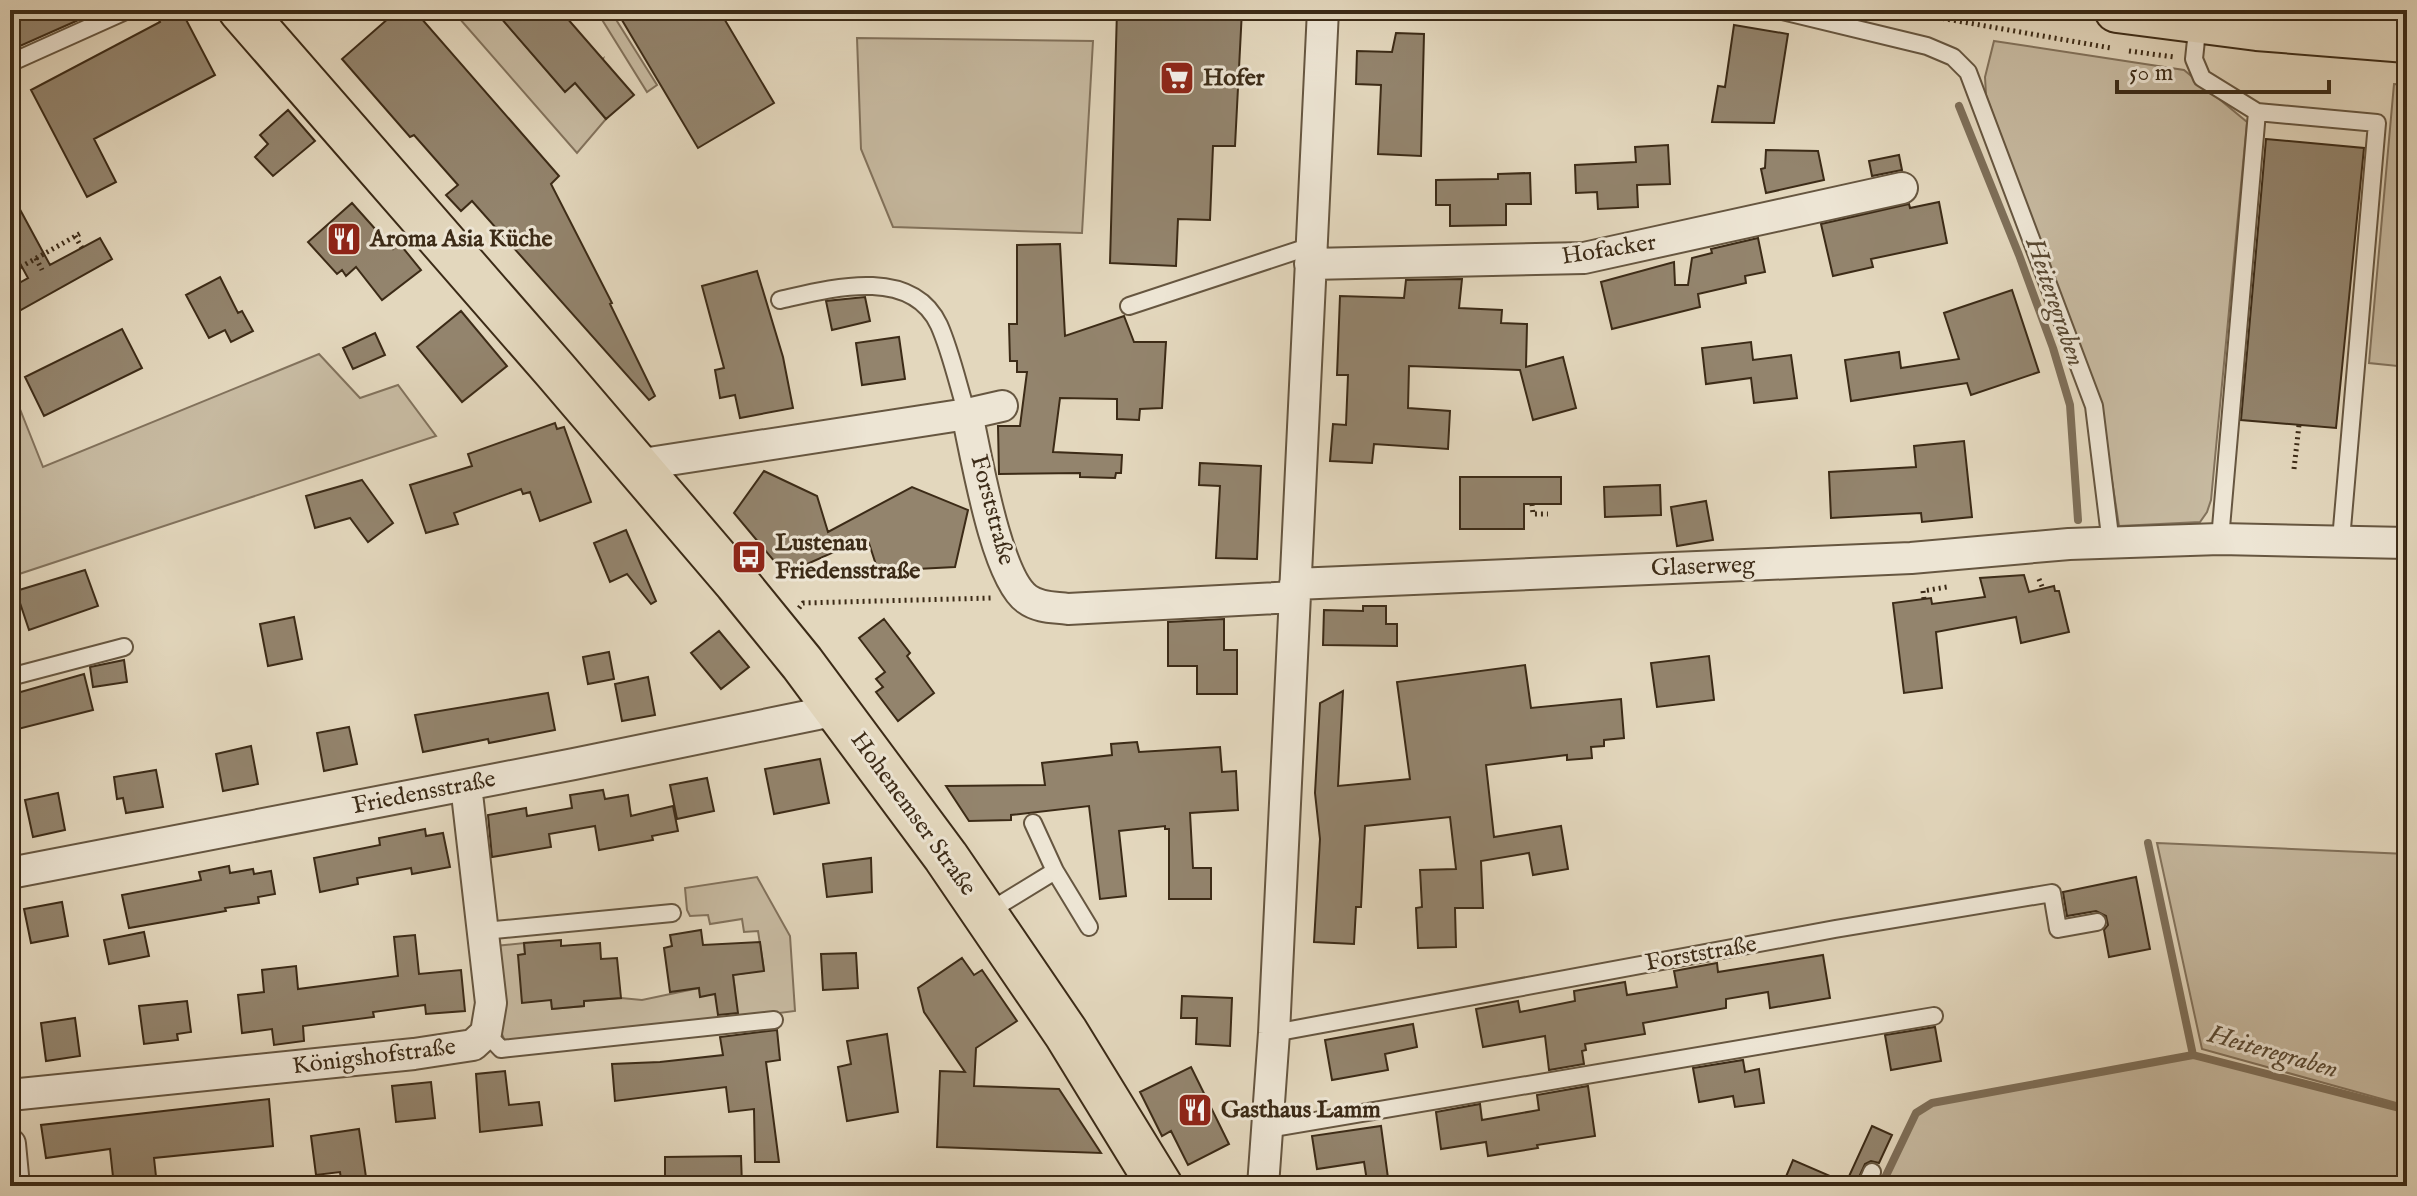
<svg xmlns="http://www.w3.org/2000/svg" width="2417" height="1196" font-family="'IM FELL English',serif">
<style>
.green{fill:#c7baa1;stroke:#82725c;stroke-width:2}
.lines{fill:none;stroke-linecap:round;stroke-linejoin:round}
.stream{stroke:#7e6f59;stroke-width:8}
.building{fill:#93846d;stroke:#3c2b17;stroke-width:2}
.lane-casing{stroke:#665640;stroke-width:20}
.street-casing{stroke:#665640;stroke-width:34}
.primary-casing{stroke:#3c2b17;stroke-width:48}
.path{stroke:#3c2b17;stroke-width:5;stroke-dasharray:2 4;stroke-linecap:butt}
.lane{stroke:#ede5d4;stroke-width:16}
.street{stroke:#ede5d4;stroke-width:30}
.primary{stroke:#e3d7bd;stroke-width:44}
.labels{text-anchor:middle;dominant-baseline:central;stroke-width:6;stroke-linejoin:round;paint-order:stroke}
.poi-label{font-size:24px;font-weight:bold;fill:#3c2b17;stroke:#ede5d4;text-anchor:start}
.street-label{font-size:24px;fill:#3c2b17;stroke:#ede5d4}
.water-label{font-size:26px;font-style:italic;fill:#584832;stroke:#ede5d4}
</style>
<rect width="100%" height="100%" fill="#e3d7bd"/>
<filter id="stains"><feTurbulence type="fractalNoise" baseFrequency=".0025" numOctaves="4"/><feColorMatrix values="0 0 0 0 .2 0 0 0 0 .09 0 0 0 0 .02 0 0 0 .5 -.17"/></filter>
<radialGradient id="worn" r=".72"><stop offset=".6" stop-color="#630" stop-opacity="0"/><stop offset="1" stop-color="#630" stop-opacity=".3"/></radialGradient>
<path class="green" d="M452,10H494L565,91L603,59L590,100L606,119L577,153Z
M596,10H610L657,85L647,92Z
M857,38L1093,41L1082,233L893,227L861,149Z
M1994,41L2184,70L2247,122L2211,500L2207,512L2200,522L2119,526L2100,403L1986,95L1985,77Z
M2394,84L2407,85V367L2369,363Z
M319,354L360,398L398,385L436,436L10,577V384L43,467Z
M2157,843L2407,854V1106L2202,1049Z
M757,877L790,936L795,1011L646,1030L510,1043L504,1039L501,1032L495,946L524,943L525,954L518,955L551,1000L552,1009L584,1006V1001L621,998L642,1000L699,988L700,996L735,991L733,975L764,970L758,931L744,932L742,919L710,924L708,915L690,916L687,910L685,888Z
M2193,1055L2407,1110V1186H1881L1916,1113L1932,1103Z"/>
<g class="lines">
<path class="stream" d="M1959,106L2019,255L2053,348L2070,405L2078,520
M2148,843L2193,1055L2407,1110
M1881,1186L1916,1113L1932,1103L2193,1055"/>
</g>
<path class="building" d="M10,10H101L20,46L18,42L10,46Z
M155,10H181L215,75L94,139L116,182L87,197L31,90L160,22Z
M398,10H414L559,176L551,184L612,303L610,304L655,396L649,400L472,201L461,211L446,195L458,185L414,135L410,137L342,59Z
M494,10H560L634,95L606,119L575,83L565,92Z
M616,10H719L774,103L698,148Z
M1117,10H1242L1235,146H1213L1210,220L1178,219L1176,266L1110,263Z
M1734,25L1788,34L1774,123L1712,122L1718,86L1725,87Z
M1396,33L1424,34L1421,156L1378,154L1381,85L1356,84L1357,51L1392,52Z
M288,110L315,141L273,176L255,157L268,144L260,135Z
M2266,139L2364,148L2336,428L2241,420Z
M1668,145L1670,184L1637,185L1638,207L1598,209L1597,192L1576,193L1575,165L1636,162L1635,147Z
M1766,150L1818,151L1824,180L1766,193L1761,169L1765,168Z
M1899,155L1902,170L1872,176L1869,161Z
M1530,173L1531,204H1506V225L1450,226V205H1436V180L1498,179V174Z
M10,191L50,265L100,238L112,259L10,316V288L28,278L10,245Z
M1939,202L1947,243L1871,259L1873,267L1833,276L1821,224L1909,204L1910,208Z
M352,203L393,249L399,243L421,270L382,300L356,267L346,276L342,270L337,274L308,242Z
M1758,238L1765,272L1745,276L1746,283L1698,294L1700,307L1612,329L1601,282L1674,262L1675,285H1688L1692,258L1712,253L1711,249Z
M1060,244L1065,336L1124,316L1134,342H1166L1162,408L1140,409L1139,420L1117,419V399L1060,398L1053,452L1122,455L1121,473H1116L1115,478L1080,477V473L999,474L998,426H1020L1027,372H1017V361H1010L1009,324H1017V245Z
M757,271L783,357L793,408L740,418L735,395L720,398L715,370L724,368L702,286Z
M220,277L238,313L242,311L253,331L231,342L225,330L209,338L186,295Z
M1462,279L1459,308L1502,310L1501,323L1527,324L1526,367L1563,357L1576,408L1533,420L1520,370L1409,366L1408,408L1450,411L1448,449L1374,444L1372,463L1330,461L1333,424L1346,425L1348,375H1337L1340,296L1404,298L1406,280Z
M2012,290L2039,372L1971,395L1967,383L1851,401L1845,360L1899,352L1901,368L1959,359L1944,313Z
M865,297L870,321L832,330L826,301Z
M461,311L507,366L462,402L417,347Z
M122,329L142,368L44,416L25,377Z
M375,333L385,355L353,369L343,348Z
M899,337L905,379L862,385L856,343Z
M1751,342L1753,360L1791,355L1797,398L1754,403L1751,378L1706,384L1702,348Z
M555,423L557,429L564,427L591,502L540,521L530,492L523,494L521,489L454,513L458,524L426,533L410,485L472,466L468,454Z
M1964,441L1972,517L1922,522L1921,513L1831,518L1829,472L1916,467L1914,446Z
M1200,463L1261,466L1257,559L1216,558L1220,486L1199,485Z
M764,471L817,496L828,532L912,487L968,510L955,567L878,571L867,537L785,574L734,513Z
M1460,477H1561V504H1524V529H1460Z
M362,480L393,523L368,542L350,518L315,528L306,496Z
M1660,485L1661,515L1605,517L1604,487Z
M1706,501L1713,540L1677,546L1671,507Z
M626,530L656,601L651,604L627,574L610,582L594,543Z
M85,570L98,606L29,630L16,591Z
M2024,575L2029,592L2054,586L2055,591H2059L2069,632L2021,643L2016,617L1936,632L1942,688L1904,693L1893,603L1931,598L1932,604L1985,597L1980,578Z
M1363,606H1386V624H1397V646L1323,645L1324,610L1363,611Z
M294,617L302,659L268,666L260,624Z
M884,619L910,653L907,656L934,693L898,721L876,692L883,687L876,679L885,672L859,638Z
M1224,619V650H1237V694H1197V666H1168V622Z
M719,631L749,667L721,689L691,653Z
M609,652L614,679L588,684L583,657Z
M1709,656L1714,700L1657,707L1651,663Z
M124,660L127,682L93,687L90,667Z
M1525,665L1531,708L1621,699L1624,738L1604,740V746L1591,747L1592,758L1567,760V755L1486,765L1494,837L1561,826L1568,869L1533,875L1529,853L1481,861L1483,908H1455L1456,947L1418,948L1416,908L1422,907L1420,870L1456,869L1450,817L1365,826L1361,907H1356L1354,944L1314,942L1320,839L1315,793L1320,703L1343,691L1338,786L1410,779L1397,682Z
M84,674L93,710L10,731V695Z
M648,677L655,715L622,721L615,684Z
M548,693L555,730L489,743L488,739L423,752L415,715Z
M349,727L357,764L324,771L317,733Z
M1137,742L1139,752L1220,747L1222,772L1236,771L1238,810L1190,813L1193,868H1211V899H1169V829H1165V826L1119,831L1126,896L1100,899L1089,806L1011,815V820L969,821L946,786L1045,785L1042,763L1112,755L1111,744Z
M251,746L258,784L223,791L216,754Z
M820,759L829,803L774,814L765,769Z
M156,770L163,807L126,813L123,798L117,799L114,777Z
M707,778L714,811L677,819L670,785Z
M603,790L605,799L628,795L631,816L673,806L678,831L652,836L653,840L599,850L595,826L549,834L551,847L492,857L488,815L526,808L527,816L572,808L570,795Z
M58,793L65,830L33,837L25,800Z
M425,829L426,836L443,833L450,867L412,874L411,868L357,878L358,884L320,892L314,858L380,845L379,838Z
M871,858L872,892L827,897L823,864Z
M229,866L230,873L253,869L254,874L271,871L275,894L258,897L259,903L225,908L226,911L129,928L122,895L201,880L199,872Z
M2136,877L2150,949L2109,957L2104,930L2108,925L2106,916L2096,911L2067,916L2063,892Z
M62,902L68,936L31,943L24,909Z
M701,930L703,945L760,942L764,971L733,975L738,1013L718,1015L715,994L700,997L699,988L670,992L664,948L672,946L670,935Z
M144,932L149,956L109,964L104,940Z
M415,935L419,974L461,970L465,1011L426,1014L425,1005L373,1012L374,1017L303,1026L304,1041L274,1045L272,1029L242,1033L238,995L264,992L262,970L296,966L298,989L398,976L394,937Z
M561,940V946L600,943L601,959L617,958L621,998L584,1001V1006L552,1009L551,1000L522,1003L518,955L525,954L524,943Z
M856,953L858,988L823,990L821,954Z
M1823,955L1830,998L1770,1008L1768,992L1726,999V1008L1643,1023L1645,1034L1585,1044L1586,1050L1582,1051L1584,1064L1549,1070L1545,1036L1483,1047L1476,1009L1518,1001L1520,1012L1575,1001L1574,991L1625,982L1627,995L1677,987L1674,971L1717,963L1718,972Z
M962,958L974,975L982,970L1017,1021L976,1048L974,1086L1059,1089L1101,1153L937,1147L940,1071L965,1072L924,1012L918,988Z
M1182,996L1232,998L1230,1046L1196,1044L1197,1018H1181Z
M187,1001L191,1032L177,1034L178,1040L144,1044L139,1006Z
M75,1018L80,1056L46,1061L41,1023Z
M1413,1024L1417,1047L1385,1054L1388,1070L1332,1080L1325,1040Z
M1935,1027L1941,1061L1891,1070L1885,1035Z
M777,1030L780,1060L766,1062L779,1162H755L754,1109L729,1112L726,1087L615,1101L612,1064L660,1062L723,1055L720,1037Z
M887,1034L898,1112L847,1121L838,1067L851,1064L847,1041Z
M1743,1060L1745,1072L1759,1069L1764,1103L1735,1107L1733,1096L1699,1102L1693,1068Z
M1191,1067L1229,1144L1188,1165L1171,1131L1162,1136L1140,1092Z
M505,1071L509,1105L539,1102L542,1125L480,1132L476,1074Z
M431,1082L435,1118L396,1122L392,1086Z
M1588,1086L1595,1136L1537,1145L1538,1148L1488,1156L1486,1142L1441,1149L1436,1112L1480,1104L1482,1120L1539,1110L1537,1095Z
M269,1099L273,1146L154,1158L157,1186H114L110,1149L46,1158L41,1125Z
M1381,1126L1388,1178L1367,1181L1364,1162L1317,1169L1312,1136Z
M1872,1126L1892,1135L1879,1163L1871,1161L1865,1164L1855,1186H1782L1793,1160L1846,1183Z
M359,1129L367,1184L342,1186L340,1172L316,1175L311,1136Z
M741,1156L742,1186H665V1157Z"/>
<g class="lines">
<g class="lane-casing">
<path id="lane" d="M1778,10L1927,46L1953,57L1968,72L2094,406L2111,544
M2198,21L2194,59L2202,78L2257,112L2377,123L2341,540
M10,63L128,10
M780,300C828,289 911,265 939,325C951,352 958,385 967,414
M1129,306L1311,246
M2220,539L2257,112
M10,677L124,647
M1033,823L1055,871L1089,927
M988,912L1055,871
M484,931L672,913
M486,1033L501,1049L774,1020
M1274,1033L1835,929L2052,893L2058,929L2097,922
M1268,1129L1934,1016
M1866,1186L1872,1172"/>
</g>
<g class="street-casing">
<path id="street" d="M1310,264L1584,258L1902,188
M967,414C976,454 996,577 1027,599C1039,608 1054,607 1068,609L1295,597
M636,465L967,414L1002,406
M1295,584L1911,558L2069,544L2220,539L2407,543
M10,873L574,764L837,710
M10,1095L414,1054L473,1045L486,1033L491,1003L466,785
M10,1144L14,1186
M1263,1186L1274,1033L1323,10"/>
</g>
<g class="primary-casing">
<path id="primary" d="M241,10L555,370L737,583L802,663L946,857L1066,1033L1160,1186
M2117,10L2257,28L2407,40"/>
</g>
<path class="path" d="M1895,10L2111,48
M2129,51L2174,57
M75,236L82,248
M36,258L42,270
M10,273L81,233
M10,279L13,286
M2294,469L2299,425
M1532,504L1533,514H1548
M2039,579L2043,589
M1924,599L1923,591L1947,587
M799,608L803,603L991,598"/>
<use href="#lane" class="lane"/>
<use href="#street" class="street"/>
<use href="#primary" class="primary"/>
</g>
<defs>
<g id="supermarket-square" transform="scale(1.8)"><rect x="-9" y="-9" width="18" height="18" rx="4" fill="#8f2418" stroke="#ede5d4"/><path d="M-6-5.5h2.5l.6 2H6L4.5 2H-2.5L-4.4-4H-6ZM-1.5 3.2a1.3 1.3 0 1 0 .1 0ZM3 3.2a1.3 1.3 0 1 0 .1 0Z" fill="#fff"/></g>
<g id="restaurant-square" transform="scale(1.8)"><rect x="-9" y="-9" width="18" height="18" rx="4" fill="#8f2418" stroke="#ede5d4"/><path d="M-5-6h1v4h1v-4h1v4h1v-4h1v5L-1.5 .5V6h-2V.5L-5-1ZM5-6V6H3V1.5H1.5Q1.5-4 5-6Z" fill="#fff"/></g>
<g id="bus-square" transform="scale(1.8)"><rect x="-9" y="-9" width="18" height="18" rx="4" fill="#8f2418" stroke="#ede5d4"/><path d="M-5-6H5V4H4V6H2V4H-2V6H-4V4H-5ZM-3.5-4V0h7V-4ZM-3.5 1.2v1.5H-2V1.2ZM2 1.2v1.5H3.5V1.2Z" fill="#fff"/></g>
</defs>
<g fill-rule="evenodd">
<use href="#supermarket-square" x="1177" y="78"/>
<use href="#restaurant-square" x="344" y="239"/>
<use href="#bus-square" x="749" y="557"/>
<use href="#restaurant-square" x="1195" y="1110"/>
</g>
<g class="labels">
<g class="poi-label">
<text x="1203" y="78">Hofer</text>
<text x="370" y="239">Aroma Asia Küche</text>
<text x="775" y="543">Lustenau<tspan x="775" dy="28">Friedensstraße</tspan></text>
<text x="1221" y="1110">Gasthaus Lamm</text>
</g>
<g class="street-label">
<text transform="translate(1609 250) rotate(-9)">Hofacker</text>
<text transform="translate(992 510) rotate(75)">Forststraße</text>
<text transform="translate(1703 567) rotate(-2)">Glaserweg</text>
<text transform="translate(424 793) rotate(-11)">Friedensstraße</text>
<text transform="translate(913 814) rotate(54)">Hohenemser Straße</text>
<text transform="translate(1701 954) rotate(-10)">Forststraße</text>
<text transform="translate(374 1057) rotate(-7)">Königshofstraße</text>
</g>
<g class="water-label">
<text transform="translate(2055 302) rotate(71)">Heiteregraben</text>
<text transform="translate(2273 1052) rotate(16)">Heiteregraben</text>
</g>
</g>
<rect width="2417" height="1196" fill="none" stroke="#e3d7bd" stroke-width="40"/>
<rect x="12" y="12" width="2393" height="1172" fill="none" stroke="#3c2b17" stroke-width="4"/>
<rect x="20" y="20" width="2377" height="1156" fill="none" stroke="#3c2b17" stroke-width="2"/>
<path d="M2117 80v12h212v-12" fill="none" stroke="#3c2b17" stroke-width="4"/>
<text x="2129" y="80" font-size="24" fill="#3c2b17" stroke="#ede5d4" stroke-width="6" paint-order="stroke">50 m</text>
<rect width="100%" height="100%" filter="url(#stains)"/>
<rect width="100%" height="100%" fill="url(#worn)"/>
</svg>
